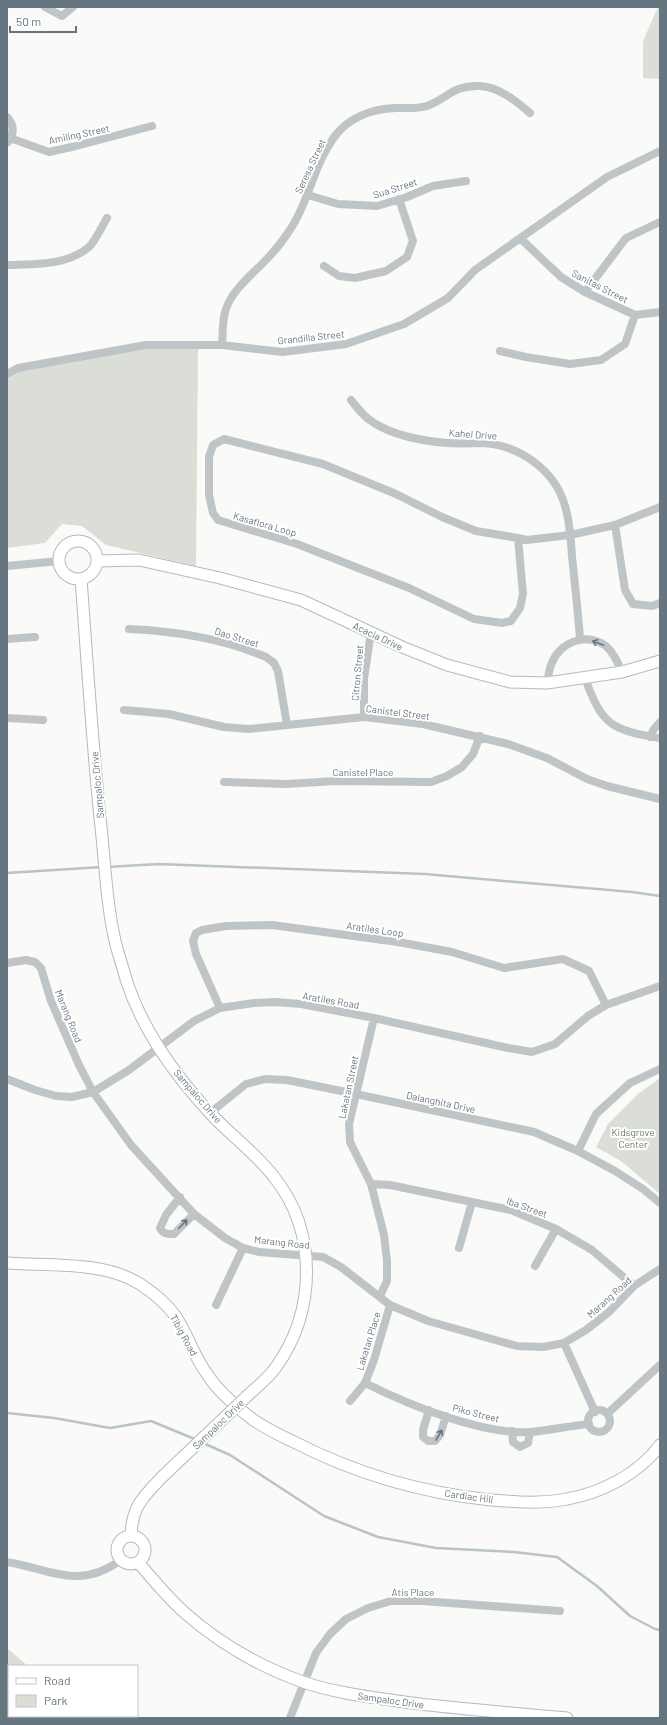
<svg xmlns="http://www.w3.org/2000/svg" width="667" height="1725" font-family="Barlow,sans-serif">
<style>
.green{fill:#daded7}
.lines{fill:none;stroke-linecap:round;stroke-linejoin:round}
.stream{stroke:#b8c4c8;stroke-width:2.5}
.secondary-casing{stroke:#b4babe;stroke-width:13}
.street{stroke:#bfc4c7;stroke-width:8}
.secondary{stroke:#fff;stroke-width:11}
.secondary-bridge-casing{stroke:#b4babe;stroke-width:13;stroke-linecap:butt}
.secondary-bridge{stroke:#fff;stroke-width:11}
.oneway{stroke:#667681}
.labels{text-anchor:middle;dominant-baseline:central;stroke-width:4;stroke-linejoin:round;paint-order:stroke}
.street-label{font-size:10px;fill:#667681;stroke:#fff}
.park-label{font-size:10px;fill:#697a65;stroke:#fff}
</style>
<rect width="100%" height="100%" fill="#fafaf8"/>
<path class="green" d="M658,7H660V79L643,78V41Z
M145,349H198L196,566L106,545L82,526L62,524L45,543L7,548V378L20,370Z
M660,1078V1194L621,1161L596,1147L608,1124L638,1094Z
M7,1648L28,1666H9V1716H86L88,1718H7Z"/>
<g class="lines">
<path class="stream" d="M107,867L159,864L425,874L632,892L660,896
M7,873L102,867
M7,1413L54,1418L110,1428L151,1421L197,1440
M203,1443L230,1455L324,1516L378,1537L436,1548L514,1552L557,1557L597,1586L630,1616L655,1629L660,1630"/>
<g class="secondary-casing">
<path id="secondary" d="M59 560a19 19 0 1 1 38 0a19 19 0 1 1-38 0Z
M97,561L139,560L220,578L301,600L402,647L447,665L510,682L547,683L622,672L660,661
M81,579C87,659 92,739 100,818C105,860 106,904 116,945C119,956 123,968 126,979C142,1030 174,1074 210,1113C230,1135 256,1153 274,1177C318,1232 316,1311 276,1367C268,1379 254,1389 244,1399
M7,1263C49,1266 104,1261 140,1284C154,1293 167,1304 176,1317C188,1335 194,1357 207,1374C217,1390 232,1403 247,1415C260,1426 277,1434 292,1441C354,1473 421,1493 491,1500C516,1502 542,1504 567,1499C601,1493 639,1474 660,1445
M131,1536C132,1507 142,1498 161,1478
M117 1550a14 14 0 1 1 28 0a14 14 0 1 1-28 0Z
M138,1562C153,1580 168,1598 185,1613C219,1643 261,1667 303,1682C335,1693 370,1697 404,1702C458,1709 513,1713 567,1718"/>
</g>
<path class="street" d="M45,7L62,16L73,7
M7,117C14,125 15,133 8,142
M10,138L49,152L76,146L152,126
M308,195L338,204L377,206L407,197L433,186L466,181
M521,239L561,277L585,292L635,315L660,312
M7,265C34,264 66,266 89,247C96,240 102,226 107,218
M324,266L339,276L355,278L386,271L407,257L413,241L399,199
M585,292L626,238L660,222
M222,345C223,334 222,319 226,309C232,291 249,277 262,264C271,255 280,245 287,234C309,204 313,165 335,136C349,117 374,108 397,108C406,108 418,109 427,106C448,98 453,85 480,86C499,87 516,101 530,113
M500,351L526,357L570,364L601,360L625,344L635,315
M7,374L18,368L146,345H222L283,352L346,344L404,324L448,298L475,270L607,177L660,151
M351,400C358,409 365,418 374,423C395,436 423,441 447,443C459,444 472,443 484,443C520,446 555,470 565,506C570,522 571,540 572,557C575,584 578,611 580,639
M615,525L625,590L633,604L652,606L660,603
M518,538L523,594L520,608L511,621L502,623L474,619L409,588L297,544L218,520L213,513L209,495V457L213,445L224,439L323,464L396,494L442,517L476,531L518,538L527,540L570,535L615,525L660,507
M7,566L59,561
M129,629C175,631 224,639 266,657L274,663L278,671L287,725
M7,639L35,637
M585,678C602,725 611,730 660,738
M547,683C548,677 549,671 551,665C559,643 585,631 606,646C614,653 618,663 622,672
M124,710L169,714L224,727L249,729L364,717L423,724L508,744L547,758L587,779L607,786L660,799
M364,717V679L371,632
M7,718L43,720
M650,737L654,729L660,722
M224,782L286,784L336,781L431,782L447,776L462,767L473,754L480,736
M7,963L26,960L35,962L41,968L51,1001L79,1065L93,1092L131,1145L194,1214L225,1238L243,1248L259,1252L323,1257L341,1267L390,1305L428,1321L517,1346L543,1347L564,1343L586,1330L609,1312L634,1286L660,1269
M220,1008L196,954L193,941L196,933L202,930L226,926L272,925L398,942L452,952L504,968L563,959L589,971L606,1005
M374,1018L349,1124L350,1142L371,1184L384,1235L387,1261V1281L380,1296
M7,1079L35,1090L56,1096L72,1097L93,1092L129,1070L194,1021L220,1008L254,1003L275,1002L301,1004L374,1018L508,1048L532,1052L555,1044L588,1016L606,1005L660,986
M210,1113L246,1084L265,1079L287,1080L356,1094L534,1132L578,1151L615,1171L643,1189L660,1203
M578,1151L596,1114L630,1083L660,1069
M371,1184L390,1185L511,1210L556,1229L592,1250L634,1286
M180,1197L166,1215L160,1228C163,1234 167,1234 174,1234L194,1214
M459,1248L472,1202
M535,1266L556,1229
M216,1305L243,1248
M564,1343L595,1412
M365,1383C409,1405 482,1435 531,1432C550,1430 570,1426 589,1424
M350,1401L365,1383L374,1360L390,1305
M429,1410L423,1430V1437L428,1441H435L440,1435L446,1416
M588 1421a11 11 0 1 1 22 0a11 11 0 1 1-22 0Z
M607,1414L660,1365
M512,1431L513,1442L520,1447L528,1443L530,1432
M7,1562C51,1569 78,1591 121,1560
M290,1718L316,1653L330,1634L346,1619L368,1608L391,1601H422L560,1611"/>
<use href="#secondary" class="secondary"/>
<g class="secondary-bridge-casing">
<path id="secondary-bridge" d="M161,1478L244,1399"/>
</g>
<use href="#secondary-bridge" class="secondary-bridge"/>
</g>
<defs><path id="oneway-shaft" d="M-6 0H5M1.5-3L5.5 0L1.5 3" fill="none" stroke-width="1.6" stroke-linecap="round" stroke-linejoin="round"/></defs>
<g class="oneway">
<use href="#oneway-shaft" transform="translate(598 643) rotate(-159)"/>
<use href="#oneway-shaft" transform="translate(183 1224) rotate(-46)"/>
<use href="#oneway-shaft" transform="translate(439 1435) rotate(-60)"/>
</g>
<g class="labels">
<g class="street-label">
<text transform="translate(79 134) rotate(-12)">Amiling Street</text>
<text transform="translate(310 166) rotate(-65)">Seresa Street</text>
<text transform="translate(395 188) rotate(-18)">Sua Street</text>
<text transform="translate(600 286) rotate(27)">Sanitas Street</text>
<text transform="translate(311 337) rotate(-6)">Grandilla Street</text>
<text transform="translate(473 434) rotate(4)">Kahel Drive</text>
<text transform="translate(265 524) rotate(16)">Kasaflora Loop</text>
<text transform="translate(378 636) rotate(25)">Acacia Drive</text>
<text transform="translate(237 637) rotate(17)">Dao Street</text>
<text transform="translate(357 673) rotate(-85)">Citron Street</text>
<text transform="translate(398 712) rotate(7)">Canistel Street</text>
<text x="363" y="772">Canistel Place</text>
<text transform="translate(97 785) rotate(-95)">Sampaloc Drive</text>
<text transform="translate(375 929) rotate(8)">Aratiles Loop</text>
<text transform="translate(331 1000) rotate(10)">Aratiles Road</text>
<text transform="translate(69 1016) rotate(68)">Marang Road</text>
<text transform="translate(348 1087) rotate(-78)">Lakatan Street</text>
<text transform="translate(198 1096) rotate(49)">Sampaloc Drive</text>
<text transform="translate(441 1102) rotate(12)">Dalanghita Drive</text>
<text transform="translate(527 1207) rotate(20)">Iba Street</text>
<text transform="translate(282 1242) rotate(6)">Marang Road</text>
<text transform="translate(609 1297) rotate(-42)">Marang Road</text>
<text transform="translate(184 1335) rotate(61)">Tibig Road</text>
<text transform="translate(368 1341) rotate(-73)">Lakatan Place</text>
<text transform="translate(476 1413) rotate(14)">Piko Street</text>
<text transform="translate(218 1424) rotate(-44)">Sampaloc Drive</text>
<text transform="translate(469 1496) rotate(8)">Cardiac Hill</text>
<text x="413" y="1592">Atis Place</text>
<text transform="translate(391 1700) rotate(8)">Sampaloc Drive</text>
</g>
<g class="park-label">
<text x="633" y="1132">Kidsgrove<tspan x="633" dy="12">Center</tspan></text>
</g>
</g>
<rect width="667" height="1725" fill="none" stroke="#667681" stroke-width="16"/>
<rect x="8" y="1665" width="130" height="52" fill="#ffffff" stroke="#c2c8cd"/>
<rect x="16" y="1678" width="20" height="6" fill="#ffffff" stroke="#c2c8cd"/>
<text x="44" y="1685" font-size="12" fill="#667681">Road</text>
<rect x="16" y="1695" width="20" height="12" fill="#daded7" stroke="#c2c8cd"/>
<text x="44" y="1705" font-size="12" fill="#667681">Park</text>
<path d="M10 26v6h66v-6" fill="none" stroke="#667681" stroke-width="2"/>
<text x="16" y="26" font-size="12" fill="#667681" stroke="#ffffff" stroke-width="3" paint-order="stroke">50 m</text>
</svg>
